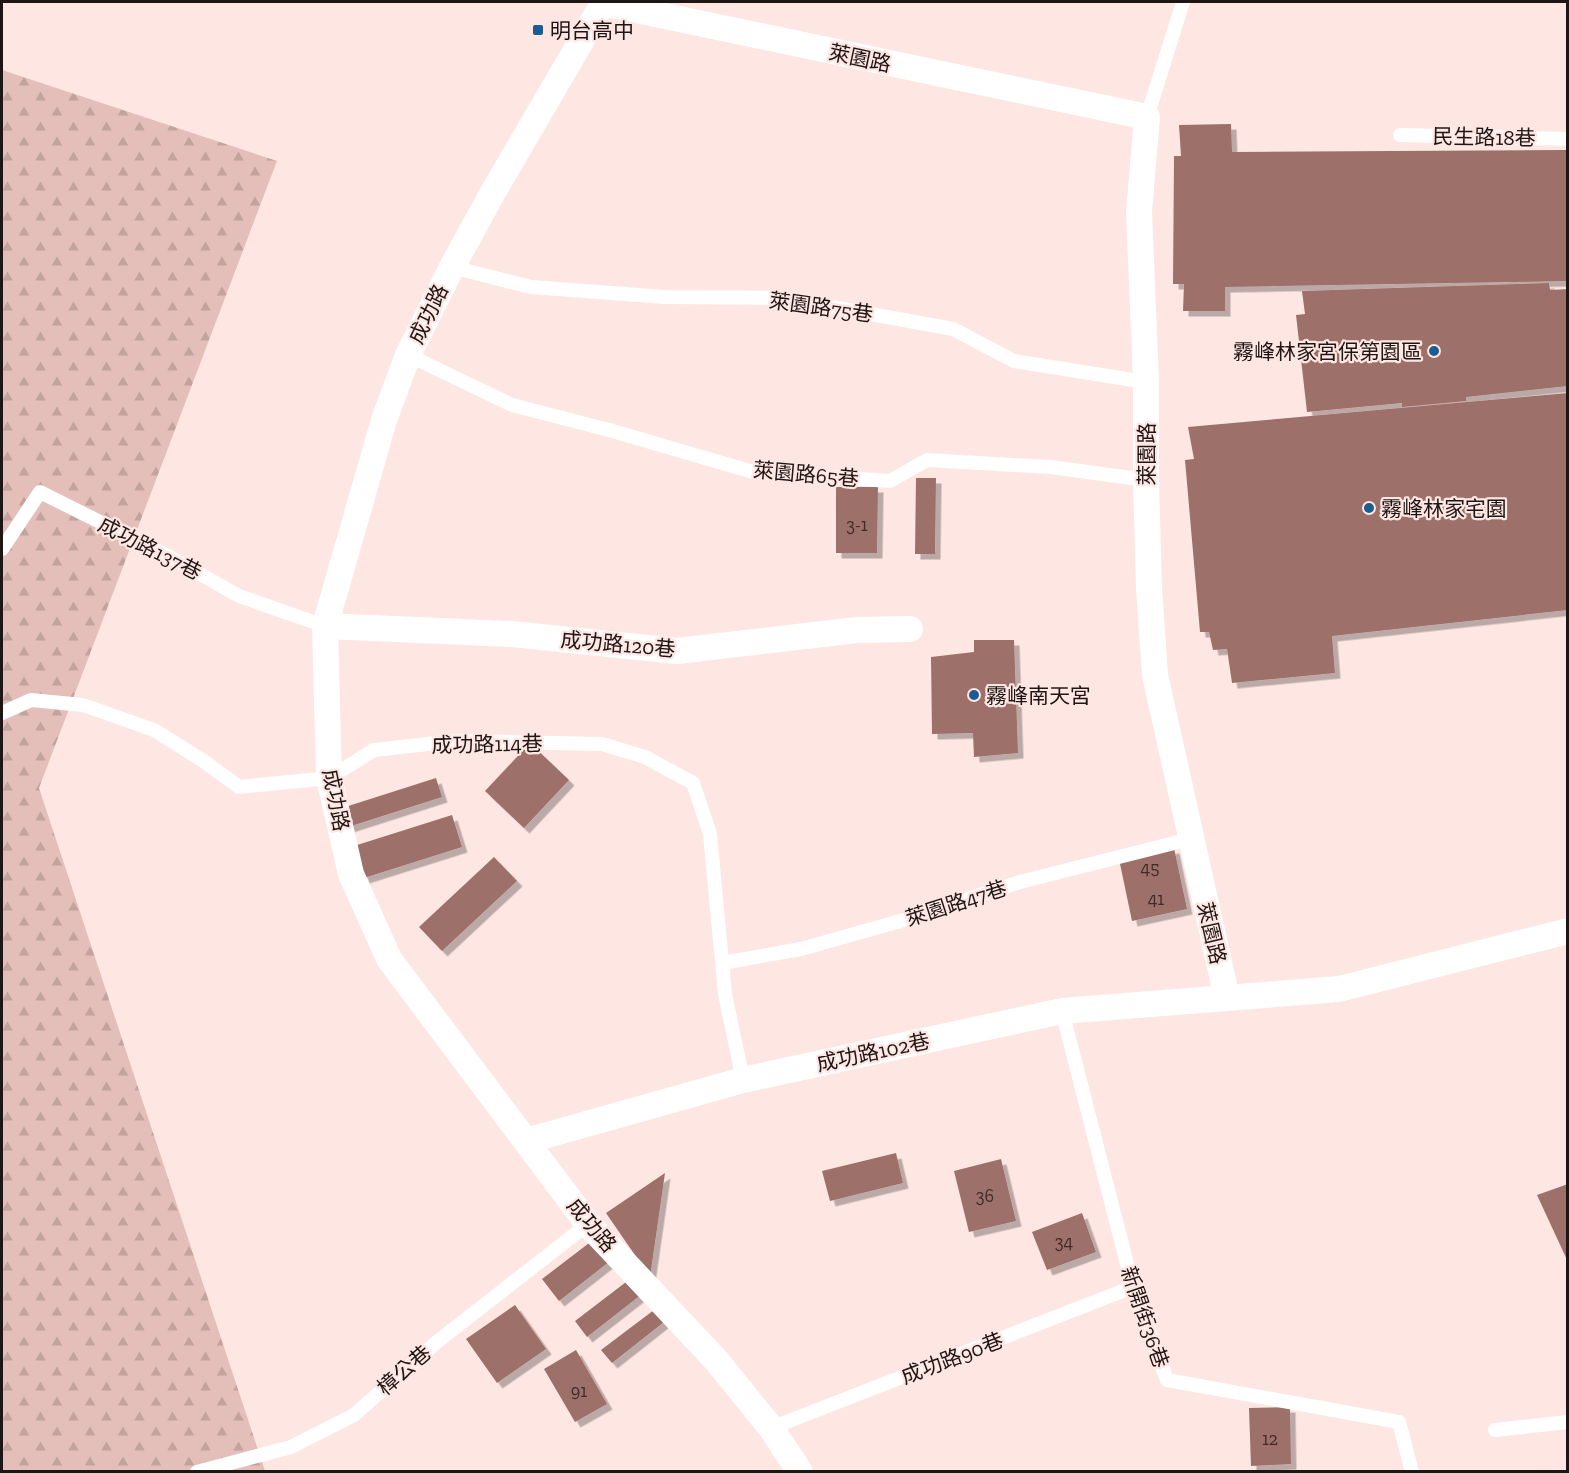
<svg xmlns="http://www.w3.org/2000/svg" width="1569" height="1473" font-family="'Zilla Slab','Noto Sans TC',serif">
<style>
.forest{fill:url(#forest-firs)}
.building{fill:#9d7069;filter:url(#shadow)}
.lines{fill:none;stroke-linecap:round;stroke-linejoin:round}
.lane{stroke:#fff;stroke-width:14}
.street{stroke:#fff;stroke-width:26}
.poi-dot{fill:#1a5d92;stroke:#fee6e2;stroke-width:2}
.labels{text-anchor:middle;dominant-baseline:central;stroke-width:4.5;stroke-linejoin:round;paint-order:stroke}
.number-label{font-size:18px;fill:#3e2c29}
.poi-label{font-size:21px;fill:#1e1614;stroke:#fee6e2;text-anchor:start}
.street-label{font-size:21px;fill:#1e1614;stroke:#fee6e2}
</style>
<defs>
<pattern id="forest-firs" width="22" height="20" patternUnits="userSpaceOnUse" patternTransform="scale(1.5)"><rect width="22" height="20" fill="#e4beb8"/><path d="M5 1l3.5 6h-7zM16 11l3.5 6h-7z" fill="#c3a39d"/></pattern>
<filter id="shadow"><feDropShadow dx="5.5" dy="5.5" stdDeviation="0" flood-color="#0004"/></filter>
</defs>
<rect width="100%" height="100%" fill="#fee6e2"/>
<path class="forest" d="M2,70L277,161L39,788L265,1471L2,1472Z"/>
<path class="building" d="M1231,124L1232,152L1568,150V281L1225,287V311H1183L1184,284H1173L1174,156H1181L1179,125Z
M1549,283L1550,290L1568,289V386L1466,397V401L1402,407V403L1307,412L1296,315L1305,314L1302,291Z
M1568,393V610L1332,636L1335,673L1232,683L1227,649L1213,650L1209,632H1200L1185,460L1194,459L1188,427Z
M916,478H936L935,554H915Z
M836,487H878L877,553H836Z
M974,640H1014L1018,753L974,757L973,733L932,734L931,657L974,652Z
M530,743L569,780L524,828L485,791Z
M436,778L442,797L348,827L342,808Z
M452,815L462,847L364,878L354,846Z
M1174,848L1187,909L1132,921L1119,859Z
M494,857L517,881L442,951L419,927Z
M896,1153L903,1183L830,1201L822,1171Z
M1001,1159L1016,1221L969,1232L954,1171Z
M665,1173L650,1277L606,1213Z
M1568,1184V1262L1537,1195Z
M1082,1213L1096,1252L1047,1270L1032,1232Z
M597,1237L614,1258L559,1301L542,1279Z
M630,1279L642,1294L587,1337L575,1321Z
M515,1305L546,1349L497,1383L466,1339Z
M654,1310L664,1322L612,1363L601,1350Z
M576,1350L607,1404L575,1422L544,1369Z
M1290,1407L1291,1464L1251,1466L1249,1408Z"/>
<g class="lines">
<path class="lane" d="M1147,117L1183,2
M1400,135L1568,139
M452,267L531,287L665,297L783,298L953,329L1014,361L1146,382
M408,355L512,405L609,430L753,472L890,481L927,460L1051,467L1146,480
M2,549L40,492L170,557L239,596L325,626
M2,713L31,700L83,705L154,730L205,762L239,787L329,778L374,750L455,741L602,744L645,757L693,783L710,834L725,994L743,1080
M722,963L801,949L897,922L1020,882L1190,839
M1062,1011L1133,1287L1167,1380L1399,1422L1412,1472
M771,1428L1133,1287
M1495,1430L1568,1422
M197,1472L291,1447L354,1415L438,1341L588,1224"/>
<path class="street" d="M604,2L492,194L452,267L408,355L384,420L325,626L329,778L351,874L389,959L588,1224L716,1360L771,1428L800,1472
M603,3L1147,117L1139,212L1146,382V480L1149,588L1155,675L1227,998L1339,989L1568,931
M325,626L512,634L677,651L857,630L910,629
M526,1141L743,1080L1062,1011L1227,998"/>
</g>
<g class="poi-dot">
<rect x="532" y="24" width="12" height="12" rx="3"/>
<circle cx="1434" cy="351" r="6"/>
<circle cx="1369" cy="508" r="6"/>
<circle cx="974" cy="695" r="6"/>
</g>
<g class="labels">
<g class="number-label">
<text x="857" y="525">3-1</text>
<text x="1150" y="868">45</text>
<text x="1156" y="899">41</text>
<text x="985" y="1196">36</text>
<text x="1064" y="1242">34</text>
<text x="579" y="1391">91</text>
<text x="1270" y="1439">12</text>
</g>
<g class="poi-label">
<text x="550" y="30">明台高中</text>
<text x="1422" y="351" text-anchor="end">霧峰林家宮保第園區</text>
<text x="1381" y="508">霧峰林家宅園</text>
<text x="986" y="695">霧峰南天宮</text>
</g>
<g class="street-label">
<text transform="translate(860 58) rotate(12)">萊園路</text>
<text transform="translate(1484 137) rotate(1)">民生路18巷</text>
<text transform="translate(821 307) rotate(8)">萊園路75巷</text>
<text transform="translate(428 314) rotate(-64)">成功路</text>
<text transform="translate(1146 454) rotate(-90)">萊園路</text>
<text transform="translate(806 474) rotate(5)">萊園路65巷</text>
<text transform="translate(150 548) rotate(27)">成功路137巷</text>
<text transform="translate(618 644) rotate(5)">成功路120巷</text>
<text transform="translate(487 744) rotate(-1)">成功路114巷</text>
<text transform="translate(336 800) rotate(79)">成功路</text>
<text transform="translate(956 903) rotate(-18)">萊園路47巷</text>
<text transform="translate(1212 933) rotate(77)">萊園路</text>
<text transform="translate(873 1052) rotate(-12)">成功路102巷</text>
<text transform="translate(592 1225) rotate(50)">成功路</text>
<text transform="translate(1145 1317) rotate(71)">新開街36巷</text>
<text transform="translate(952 1358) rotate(-21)">成功路90巷</text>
<text transform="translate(404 1370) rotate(-41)">樟公巷</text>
</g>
</g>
<rect width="1569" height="1473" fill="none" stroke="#1e1614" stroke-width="6"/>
</svg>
